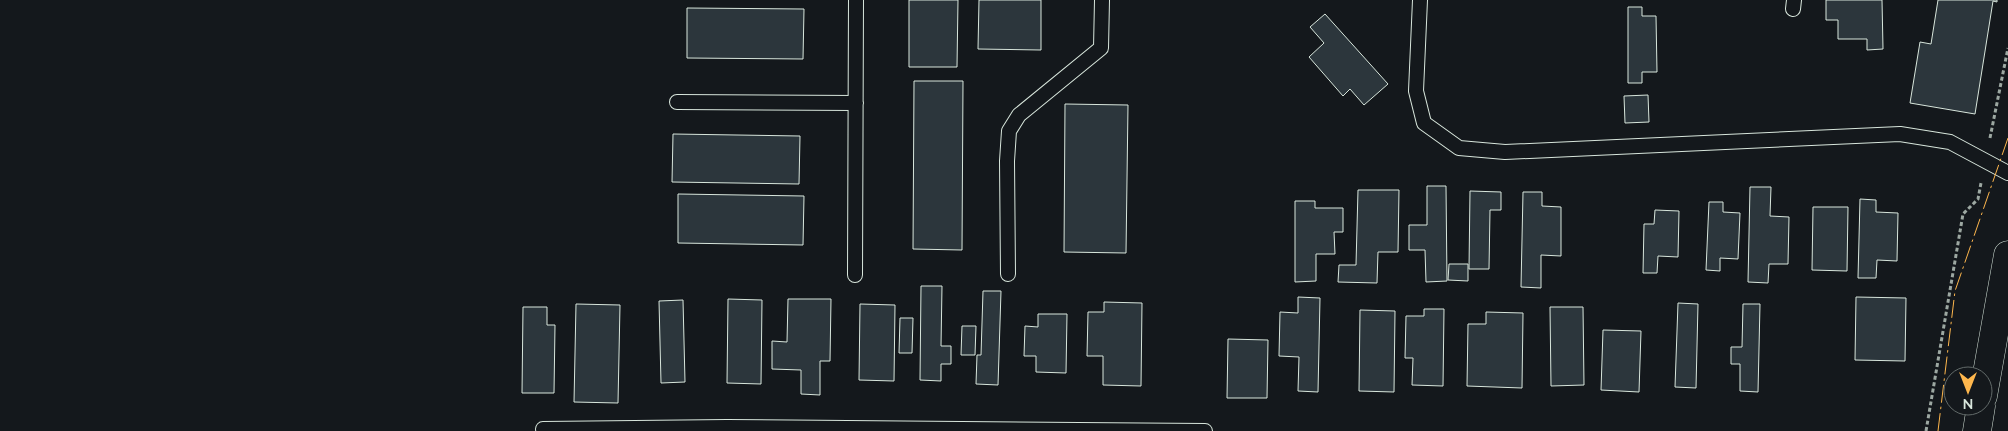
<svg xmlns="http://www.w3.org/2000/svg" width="2008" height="431" font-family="Mulish,sans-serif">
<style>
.building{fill:#2c363c;stroke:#d8e6dc}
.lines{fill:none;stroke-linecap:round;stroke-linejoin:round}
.lane-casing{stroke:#d8e6dc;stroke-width:16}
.secondary-casing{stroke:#d8e6dc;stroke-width:29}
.path{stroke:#9da8a2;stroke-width:3;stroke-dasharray:4 2.5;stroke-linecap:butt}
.lane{stroke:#14181c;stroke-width:14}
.secondary{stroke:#14181c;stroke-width:28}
.power{stroke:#ffb74d;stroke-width:1;stroke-dasharray:18 4 2.5 4;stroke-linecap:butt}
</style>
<rect width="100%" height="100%" fill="#14181c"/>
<path class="building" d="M909,0H958L957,67H909Z
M979,0H1041V50L978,49Z
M1826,0H1882L1883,49L1867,50V39H1838V20H1826Z
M1938,0H1997V2L1993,1L1975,114L1910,103L1920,42L1931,44Z
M1628,7H1642V16H1656L1657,72H1642V83H1628Z
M687,8L804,9L803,59L687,58Z
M1325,14L1388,84L1364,105L1350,89L1343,96L1309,57L1324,43L1310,27Z
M914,81H963L962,250L913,249Z
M1648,95L1649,122L1625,123L1624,96Z
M1065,104L1128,105L1126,253L1064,252Z
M673,134L800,136L799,184L672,182Z
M1427,186H1446L1447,281L1426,282L1425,250H1409V225H1427Z
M1750,187H1771L1770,216L1789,217L1788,264H1769L1768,283L1748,282Z
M1358,190H1399L1398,252H1378L1377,283L1338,282L1339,265H1356Z
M1470,191L1501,192V210H1490L1489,269H1469Z
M1523,192H1542V206L1561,207V256L1541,255V288L1521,287Z
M678,194L804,196L803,245L678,243Z
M1860,199L1876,200V212L1898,213L1897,261L1877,260L1876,278H1858Z
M1295,201H1315V208H1343V232H1334L1335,254H1316V281L1295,282Z
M1709,202H1723V212L1740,213L1738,259L1720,258V271L1706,270Z
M1813,207H1848L1847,271L1812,270Z
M1655,210L1679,211L1678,257L1658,256L1657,273H1643L1644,224H1654Z
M1449,264H1468V281L1448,280Z
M921,286H942L941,346H951V364H941V381L920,380Z
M983,291H1001L998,385L976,384L977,355H981Z
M1298,297L1320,298L1318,392L1298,391L1299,357L1279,356L1280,312L1298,313Z
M1856,297L1906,298L1905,361L1855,360Z
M728,299L762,300L761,384L727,383Z
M788,299H831L830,361H820V395L801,394V370L772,369V341L787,342Z
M683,300L685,382L661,383L659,301Z
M1104,302L1142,303L1141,386L1103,385V356H1087L1088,312H1104Z
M1678,303L1698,304L1696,388L1675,387Z
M576,304L620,305L618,403L574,402Z
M860,304L895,305L894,381L859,380Z
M1743,304H1760L1758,392L1740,391V364H1731V347H1742Z
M523,307H547V325H555L554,393H522Z
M1550,307H1583L1584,385L1551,386Z
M1424,309H1444L1443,386L1412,385L1413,358H1405L1406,316H1424Z
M1360,310L1395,311L1394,392L1359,391Z
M1486,312L1523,313L1522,388L1467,386L1468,324H1486Z
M1038,314H1067L1066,373L1036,372V356H1024L1025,326L1038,327Z
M900,318H913L912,353H899Z
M962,326H976L975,355H961Z
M1603,330L1641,331L1639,392L1601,390Z
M1228,339L1268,340L1267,398H1227Z"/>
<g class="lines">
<g class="lane-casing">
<path id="lane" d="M1420,0L1416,91L1424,123L1459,148L1505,152L1900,134L1950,142L2008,173
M1793,9L1794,0
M677,102L856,103
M1008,274L1007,161L1009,131L1019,115L1101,48L1102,0
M855,275L856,0
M543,429L727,427
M725,431L727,427L1205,431"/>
</g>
<g class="secondary-casing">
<path id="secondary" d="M1983,396L2008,255
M1977,431L1981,406"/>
</g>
<path class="path" d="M1990,138L2008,48
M1926,431L1963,214L1978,199L1981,183"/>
<use href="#lane" class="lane"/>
<use href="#secondary" class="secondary"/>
<path class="power" d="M1938,431L1955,291L2008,138"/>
</g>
<g transform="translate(1968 391) rotate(180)"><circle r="24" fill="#14181c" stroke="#626a69"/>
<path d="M0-4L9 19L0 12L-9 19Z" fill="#ffb74d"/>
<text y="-8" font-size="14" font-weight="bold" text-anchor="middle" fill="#d8e6dc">N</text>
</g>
</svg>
